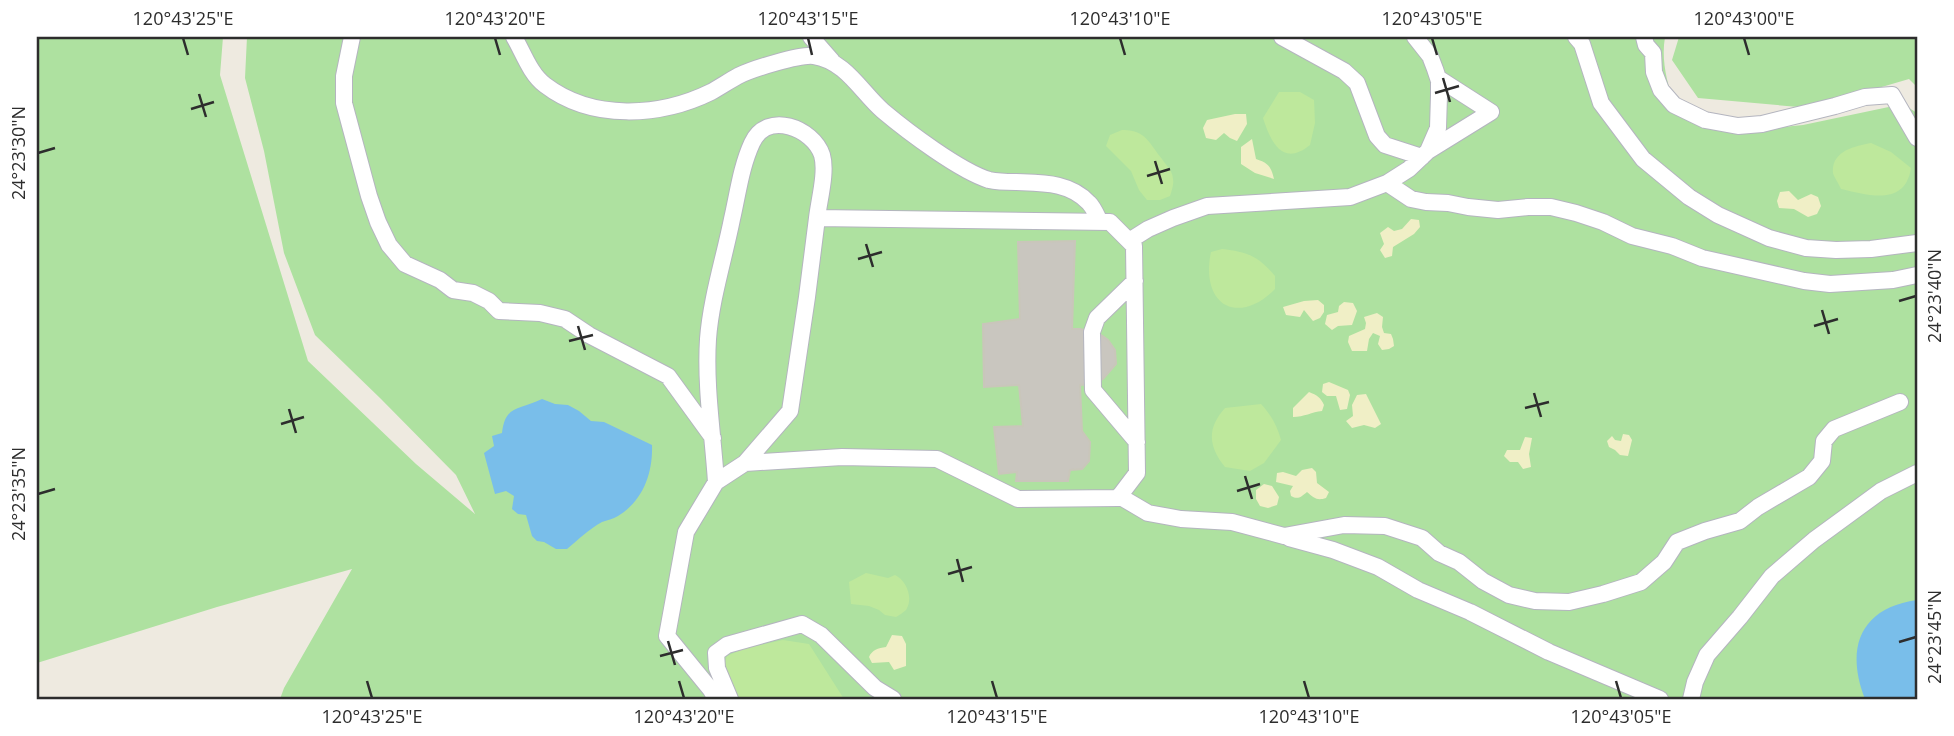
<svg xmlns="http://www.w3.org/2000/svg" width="1954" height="736" font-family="'Open Sans',sans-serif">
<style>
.green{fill:#aee1a0}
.sand{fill:#f0efc6}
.pitch{fill:#bee89c}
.water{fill:#79beea}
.building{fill:#c9c6bf;stroke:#c9c6ba;stroke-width:2}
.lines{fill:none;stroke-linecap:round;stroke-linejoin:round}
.minor-casing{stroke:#b4b5bf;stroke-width:18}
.minor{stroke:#fff;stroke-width:16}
.ticks{fill:none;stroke:#2d2d2d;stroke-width:2.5}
.neatline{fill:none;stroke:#2d2d2d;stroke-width:2.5}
.ticks-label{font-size:18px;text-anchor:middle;fill:#2d2d2d}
</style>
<rect width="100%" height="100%" fill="#eeeae0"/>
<path class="green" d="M37,37H223L220,75L308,361L416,464L475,514L456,475L381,399L315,335L284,253L264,151L245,78L247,37H1665C1661,60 1667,82 1674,104L1742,131L1803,125L1903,104L1917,113V699H280L284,688L352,569L217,607L37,663Z
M1679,37H1917V87L1909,79L1810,108L1698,98L1672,60Z"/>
<path class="sand" d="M1235,114H1246L1247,124L1237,141L1230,138L1224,133L1216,140L1206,138L1203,128L1207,120Z
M1252,139L1256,159C1268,163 1271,166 1274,179L1255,173L1241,164V147Z
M1789,191L1798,200L1811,194L1818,197L1821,206L1817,214L1808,217L1794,209L1779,208L1777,201L1780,192Z
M1411,219L1419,220L1420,227L1414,234L1393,247L1392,256L1385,258L1380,250L1384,244L1380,233L1388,227L1394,231L1402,229Z
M1318,300L1324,305V312L1320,318L1313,321L1304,310L1300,317L1286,315L1283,307L1304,301Z
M1344,302L1353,303L1357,311L1352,325L1338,326L1332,330L1325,324L1327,315L1338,312L1339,306Z
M1377,313L1383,317L1382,327L1384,333L1391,334L1393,339L1394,346L1389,349L1382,350L1378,344L1380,336L1373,333L1369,339L1367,351H1352L1348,342L1349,336L1365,329L1366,323L1364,317Z
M1329,382L1348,390L1350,395L1347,409L1340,410L1336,396H1327L1322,392L1323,384Z
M1309,392C1317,395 1321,398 1324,405L1322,411C1312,412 1304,417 1293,417V408Z
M1366,394L1381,424L1375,428L1364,425L1352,428L1346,421L1353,416L1352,405L1357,395Z
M1623,434L1629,435L1632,440L1628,456L1620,455L1615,450L1609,447L1607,441L1612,436L1615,440L1621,441Z
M1525,437L1532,438L1529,454L1531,467L1523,469L1518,462H1510L1504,456L1507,450H1520Z
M1312,468L1316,472L1317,483L1329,492L1326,498C1317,501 1314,498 1307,492C1301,497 1298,500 1291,496L1290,491L1293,486L1276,482L1277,473L1283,472L1296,476L1302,470Z
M1264,484L1272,486L1279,497L1277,505L1268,508L1260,506L1256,499V490Z
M892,635L902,636L906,644V666L894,670L889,662L872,663L869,657C872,650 878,648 886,647Z"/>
<path class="pitch" d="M1279,92H1300L1314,100L1315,123L1310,145C1283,167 1271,143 1263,118Z
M1122,130C1145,129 1150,144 1162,159C1167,167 1172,169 1173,179C1174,184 1172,190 1170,196L1160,200H1147L1139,190L1131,171L1106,146L1110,135Z
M1871,143L1891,152L1911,168C1905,207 1868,195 1841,189C1839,184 1834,177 1833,173C1831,151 1855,146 1871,143Z
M1222,249C1248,252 1258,256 1275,276V289C1237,327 1200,304 1211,252Z
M1261,404C1271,415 1277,425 1281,440L1264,463L1250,471L1225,467C1208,446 1207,428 1225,408Z
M866,573L888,578L895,575C906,580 914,598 906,610C904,612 898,616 896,617L885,615L879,610L869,606L851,604L849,582Z
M783,640L809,644L844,699H737L723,668L727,656L743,649Z"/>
<path class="water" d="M542,399L555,404L568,405L579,411L591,421L604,422L652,445C653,473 643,501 618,516C613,519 607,520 602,522C589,529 578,540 567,549H556L544,542L537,541L532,536L526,515L518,514L512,509L514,496L506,491L495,494L484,453L494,446L492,436L502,433C505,405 519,410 542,399Z
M1917,600V699H1865C1845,648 1860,608 1917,600Z"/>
<path class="building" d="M1075,241L1072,329H1080L1098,333L1108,340L1115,350L1116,364L1103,379L1091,384L1080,385L1082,431L1090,442L1089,461L1082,469L1070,470L1068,481H1016L1017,472L999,474L994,427L1023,426L1019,385L984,387L983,324L1020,319L1018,242Z"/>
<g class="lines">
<g class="minor-casing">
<path id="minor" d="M352,37L344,76V103L369,196L378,222L389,245L405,264L440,280L453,290L473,293L489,301L499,311L540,313L565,319L589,335L668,376L713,438
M514,37C523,52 530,74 545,85C592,121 660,117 711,92C720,87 729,81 738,76C752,69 800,54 814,56C846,61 861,92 883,111C908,132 960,171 989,180C998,182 1007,182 1016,182C1042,183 1070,182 1089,203C1094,208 1097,216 1100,222
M811,37L832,61
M1282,37L1344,71L1357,83L1377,136L1385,145L1422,157
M1576,37L1582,44L1601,103L1643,159L1689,197L1718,215L1769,238L1806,248L1836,250L1871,249L1917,243
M1644,37L1646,45L1653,53L1654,72L1661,90L1674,105L1705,120L1738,126L1762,124L1835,106L1865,97L1892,95L1917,138
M1428,151L1491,112L1438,78
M1387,183L1411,199L1426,202L1448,203L1468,207L1498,210L1528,207H1551L1576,213L1603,222L1632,236L1672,246L1702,258L1804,281L1830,284L1893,280L1917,275
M1129,241L1148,229L1173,218L1207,206L1350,197L1387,183L1409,169L1428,151L1438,128L1439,95V81L1435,69L1430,56L1415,37
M1135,281L1097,318L1092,332L1093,390L1137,442
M716,482C713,435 705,387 708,339C711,299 724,259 732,219C738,193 741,167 752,143C767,110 813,128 822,155C827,172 819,200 817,218
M1119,496L1148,513L1181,519L1232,522L1284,536L1344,525L1385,526L1422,538L1439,553L1459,562L1483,581L1509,595L1535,601L1569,602L1603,594L1641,582L1664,562L1677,542L1705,531L1740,521L1758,507L1809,477L1822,461L1824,441L1834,429L1900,402
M1289,538L1333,550L1378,567L1418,590L1470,612L1549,652L1660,699
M716,699L711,690L667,636L686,532L716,482L745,463L790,411L807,297L817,218L1110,222L1134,246L1137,473L1118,498L1018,499L937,459L842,457L745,463
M730,699L717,668L716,653L727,645L802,624L821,635L875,688L893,699
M1691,699L1695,682L1707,655L1740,617L1772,576L1814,540L1881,491L1917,473"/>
</g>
<use href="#minor" class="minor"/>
</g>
<path class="ticks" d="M183,38L188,55M495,38L500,55M808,38L812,55M1120,38L1125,55M1432,38L1437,55M1744,38L1749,55M1443,78L1450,102M1435,93L1459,86M199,94L206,117M191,109L214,102M38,153L55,148M1155,161L1162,184M1147,176L1170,169M866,244L873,267M858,259L882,252M1899,301L1916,296M1822,310L1829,334M578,326L585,350M1814,326L1838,319M569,341L593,335M1534,393L1541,417M1525,408L1549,402M289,409L296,433M281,424L304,417M1245,476L1252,499M1237,491L1260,484M38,494L55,489M957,559L963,582M948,574L972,567M668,641L675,665M1899,642L1916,637M660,656L683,650M367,681L372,698M679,681L684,698M992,681L997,698M1304,681L1309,698M1616,681L1621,698"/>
<rect width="1954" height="736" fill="none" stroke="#ffffff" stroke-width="77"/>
<rect x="38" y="38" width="1878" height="660" class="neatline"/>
<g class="ticks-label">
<text x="183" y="25">120°43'25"E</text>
<text x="495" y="25">120°43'20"E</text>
<text x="808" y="25">120°43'15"E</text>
<text x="1120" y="25">120°43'10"E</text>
<text x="1432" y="25">120°43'05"E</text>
<text x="1744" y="25">120°43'00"E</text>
<text transform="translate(19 153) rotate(-90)" y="6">24°23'30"N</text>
<text transform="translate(1935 296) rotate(-90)" y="6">24°23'40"N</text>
<text transform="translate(19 494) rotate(-90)" y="6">24°23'35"N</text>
<text transform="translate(1935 637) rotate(-90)" y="6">24°23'45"N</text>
<text x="372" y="723">120°43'25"E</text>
<text x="684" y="723">120°43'20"E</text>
<text x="997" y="723">120°43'15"E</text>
<text x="1309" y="723">120°43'10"E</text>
<text x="1621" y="723">120°43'05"E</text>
</g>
</svg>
